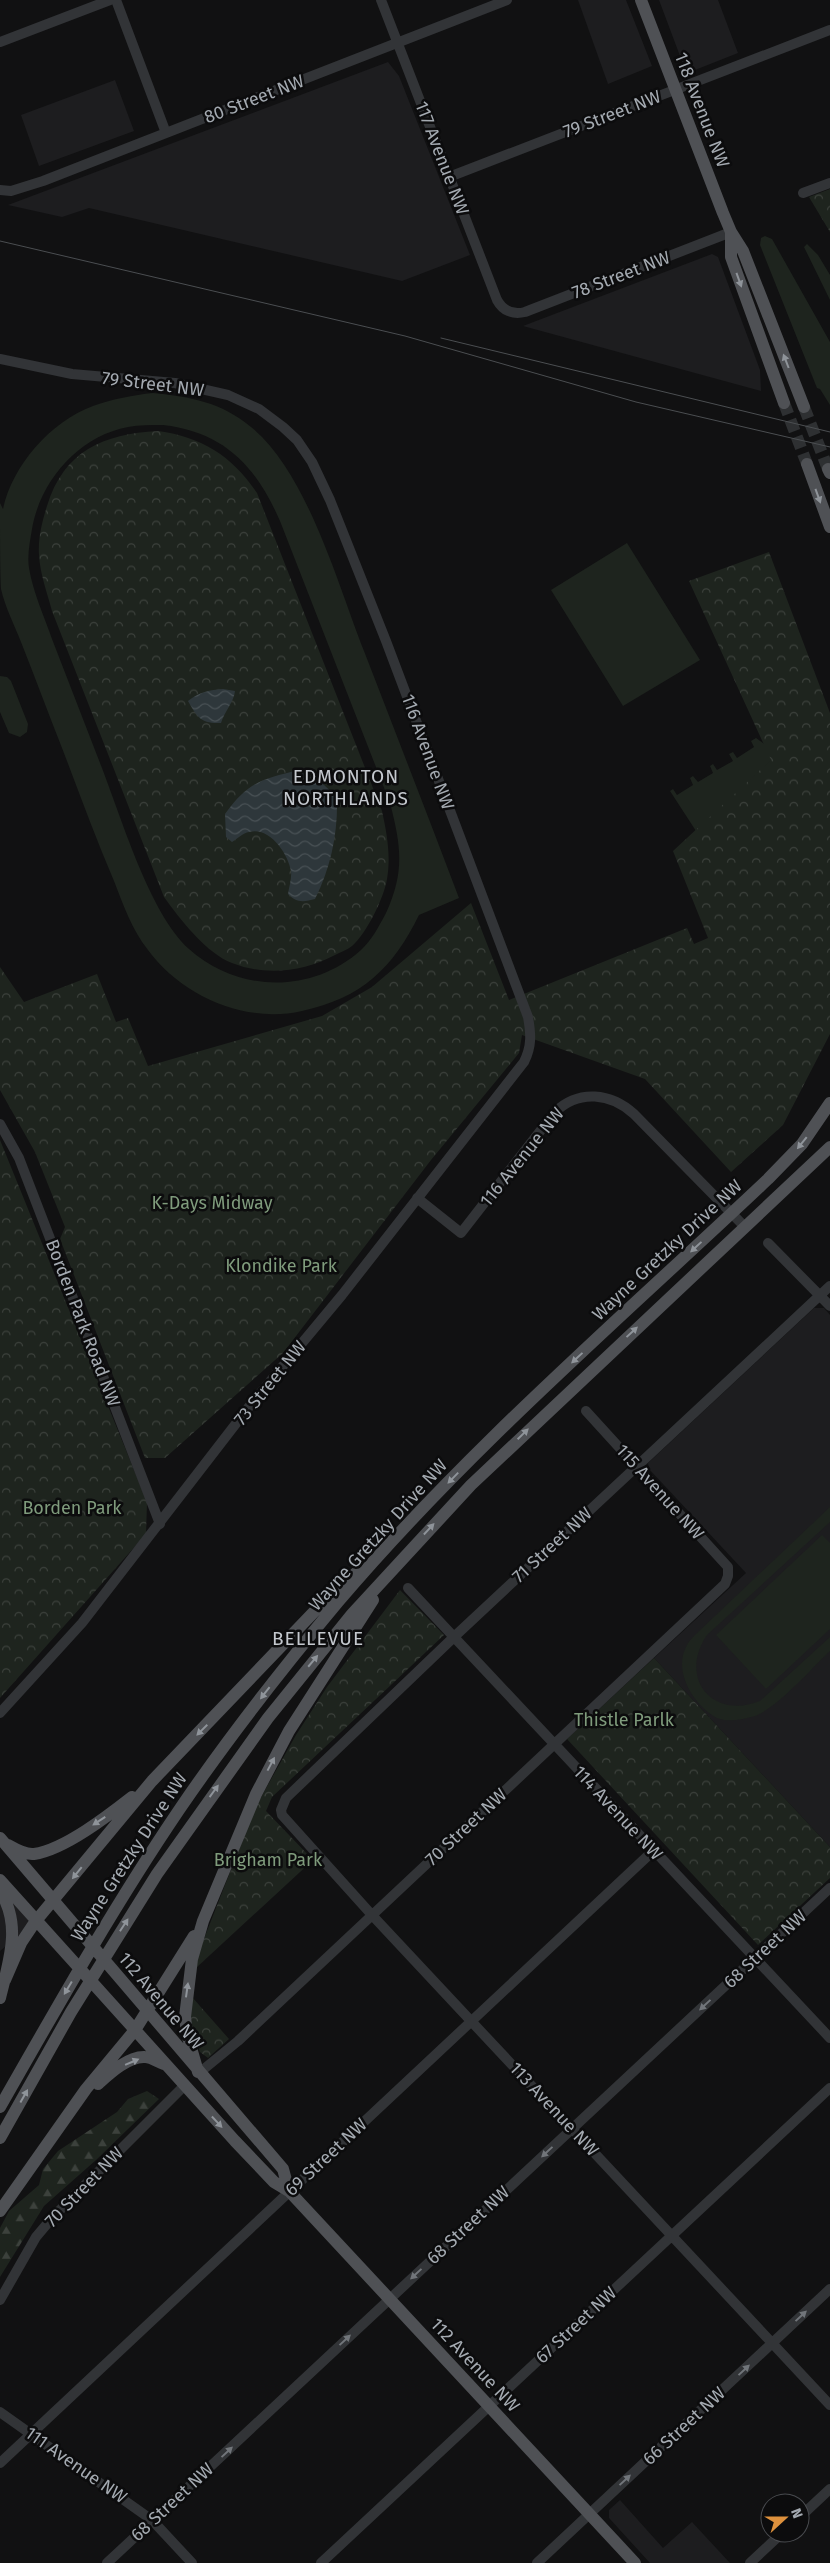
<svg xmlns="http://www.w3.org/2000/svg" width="830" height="2563" font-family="'Fira Sans',sans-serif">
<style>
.built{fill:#1d1d1f}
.grass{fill:#1e241e;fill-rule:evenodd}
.forest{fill:url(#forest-firs)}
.park{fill:url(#park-crowns)}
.water{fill:url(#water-waves)}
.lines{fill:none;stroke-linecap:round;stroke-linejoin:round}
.major-tunnel{stroke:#2e3032;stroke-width:12;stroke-dasharray:12 6;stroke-linecap:butt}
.minor{stroke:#323437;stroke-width:10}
.major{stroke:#4f5155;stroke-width:12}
.tram{stroke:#4b4e51;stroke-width:1}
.oneway{fill:#8f949a}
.oneway2{fill:#71757a}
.labels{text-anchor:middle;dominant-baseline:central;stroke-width:5;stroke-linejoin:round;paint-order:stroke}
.street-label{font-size:18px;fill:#a4aab1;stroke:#0c0c0d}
.park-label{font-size:18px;fill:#7f9b7c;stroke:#0c0c0d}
.neighbourhood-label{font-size:19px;letter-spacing:1px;fill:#c4c8ce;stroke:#0c0c0d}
</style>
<defs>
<pattern id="forest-firs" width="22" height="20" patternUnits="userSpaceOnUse" patternTransform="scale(1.25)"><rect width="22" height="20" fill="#1e241e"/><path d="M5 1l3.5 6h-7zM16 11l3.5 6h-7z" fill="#3c413c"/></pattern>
<pattern id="park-crowns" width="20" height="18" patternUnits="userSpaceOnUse" patternTransform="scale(1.25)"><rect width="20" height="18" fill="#1e241e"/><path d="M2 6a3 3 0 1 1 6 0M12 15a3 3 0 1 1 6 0" fill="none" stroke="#3c413c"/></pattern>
<pattern id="water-waves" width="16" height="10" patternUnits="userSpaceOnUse" patternTransform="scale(1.25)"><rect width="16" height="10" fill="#2e373b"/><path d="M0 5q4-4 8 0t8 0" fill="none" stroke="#495155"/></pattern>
</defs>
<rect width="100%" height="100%" fill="#111112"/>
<path class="built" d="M578,0H626L652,66L608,84Z
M659,0H718L738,53L695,70L683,64Z
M388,62L399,76L470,255L402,281L89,208L62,217L8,205Z
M115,80L134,131L39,166L21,115Z
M712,254L718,257L760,370L761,391L523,326Z
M814,1308H824L830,1315V1847L654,1658L746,1573L649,1469L648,1463Z
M0,1879L35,1922L0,1951Z
M620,2500L663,2548L692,2522L730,2563H650L609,2518V2510Z"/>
<path class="grass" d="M765,236L772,239L830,342V405L820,389L817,388L760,245L761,238Z
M807,244L818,255L830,275V300L804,247Z
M153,393C191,397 221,402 251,427C307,472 338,585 364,651C396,734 428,816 459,898L419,915C393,968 362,998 302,1011C245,1024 182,996 148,950C132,930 123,904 114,881C95,837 79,792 62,748C48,713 35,677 21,642C14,624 5,607 1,589C0,571 0,524 0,503L3,509C12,466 51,421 93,406C113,399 133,395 153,393ZM163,425C224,432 256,466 280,521L390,803C401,846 405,871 386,913C379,926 372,940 361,950C312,994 238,993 189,949C149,913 121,816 100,763C84,722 68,680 52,639C44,616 33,592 29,568C27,556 30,541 32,529C40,481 79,436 128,427C139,425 151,425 163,425Z
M627,543L700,660L623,706L551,590Z
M0,676L7,677L11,681L28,724L27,732L20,737L9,733L0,712Z
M756,738L778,754L696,831L670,791L673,789L677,795L693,785L690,778L693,776L698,782L713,773L710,766L713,764L717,770L733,761L729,754L733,752L737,758L754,747L751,741Z
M830,1507V1522L707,1635C678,1678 712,1720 760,1701L830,1637V1651C812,1668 777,1708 755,1716C744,1719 728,1723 717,1718C694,1706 673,1672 686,1647C688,1642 692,1638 695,1635Z
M822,1535L830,1543V1629L766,1689L716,1635Z"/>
<path class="forest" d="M147,2091L159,2099L96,2160L44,2206L0,2277V2228L9,2211L39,2185L43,2169L58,2151L117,2112L128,2099Z"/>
<path class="park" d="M830,189V232L809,197Z
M158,431C202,437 232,456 257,493L382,811C387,834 391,856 387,879C384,898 366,934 352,946C347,950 340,952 335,955C303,972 265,976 232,963C207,954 179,918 164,897L52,611C47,592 40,574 39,555C38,538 42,522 47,506C64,451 103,434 158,431Z
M769,552L830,713V1034L783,1125L731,1172L645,1079L522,1035L519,1053L431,1160L283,1353L165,1458H145L60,1239L65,1227L35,1152L0,1090V967L24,1002L97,974L116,1022L128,1018L148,1066L322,1016L372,987L471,903L509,1000L687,928L694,944L708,938L673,851L771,760L689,581Z
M0,1140L147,1502L146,1534L0,1698Z
M400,1590L444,1635L272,1797L266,1811L313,1860L197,1967L192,1997L229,2039L208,2058L200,2052L188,2016L198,1954L256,1806L296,1735L327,1687Z
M654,1658L830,1847V1878L758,1945L567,1739Z"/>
<path class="water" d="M223,689L235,691C234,702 224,712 221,723C201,724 197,717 188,701C199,692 210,690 223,689Z
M299,770L324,785L337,797C338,833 331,867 315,899C304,902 296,903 288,894C289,887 292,878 291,871C288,853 269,826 249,832C243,833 237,839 232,842L226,837L225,814C248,782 262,779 299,770Z"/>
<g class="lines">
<path class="major-tunnel" d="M784,403L807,464
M804,407L828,469"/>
<path class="minor" d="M116,0L166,133
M381,0L497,300C503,311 513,315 525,312L731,232
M0,42L110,0
M449,177L830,30
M0,190L11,191L43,181L507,0
M803,193L830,183
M0,359L72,374L175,383L228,395L259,409L283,427L297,440L312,462L330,500L386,641L528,1017C531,1034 532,1046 524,1062L342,1295L248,1408L82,1623L0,1713
M0,1124L19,1158L160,1524
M417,1198L461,1233L555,1112C579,1089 611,1093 634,1114L745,1227
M768,1243L830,1306
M830,1286L455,1636L286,1798L281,1810L282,1815L371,1914L830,2405
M408,1588L830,2038
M199,2073L238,2041L725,1584L728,1576V1567L586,1411
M0,2300L36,2237L52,2218L184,2086
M0,2412L152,2520L192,2563
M0,2463L653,1851
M800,2517L830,2489
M107,2563L830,1888
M321,2563L830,2088
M537,2563L830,2289
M750,2563L782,2533"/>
<path class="major" d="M641,0L723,213L731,232L743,251L804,407
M731,232V257L784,403
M807,464L830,527
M828,469L830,473
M0,1838L283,2169L289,2191
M8,1845C15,1849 25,1855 34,1854C64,1850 109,1815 132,1797
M0,1880L235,2141L274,2182L289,2191L635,2563
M0,1891C22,1925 9,1961 0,1998
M5,1980L21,1943L35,1922L152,1781L335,1590L356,1573
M198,2072L187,2034L185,2017L192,1959L203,1921L256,1794L289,1731L373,1600
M98,2084C109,2074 128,2056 145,2057C151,2057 158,2062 164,2064
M0,2107C57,2007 114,1906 179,1810C228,1738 282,1669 338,1602C468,1449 622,1317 768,1179L802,1144L830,1103
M0,2138L71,2012L157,1874L268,1718L352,1614L471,1485L830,1147
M0,2211L86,2089L135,2030L194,1936"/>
<path class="tram" d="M0,241L405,336L636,402L830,447
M441,338L830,432"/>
</g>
<defs><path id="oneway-solid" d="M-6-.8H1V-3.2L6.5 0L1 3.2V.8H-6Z" transform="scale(1.25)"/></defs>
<g class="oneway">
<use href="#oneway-solid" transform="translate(739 280) rotate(70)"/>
<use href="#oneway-solid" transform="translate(786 361) rotate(-111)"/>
<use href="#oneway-solid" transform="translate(818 496) rotate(70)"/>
<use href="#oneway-solid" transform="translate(802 1143) rotate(129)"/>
<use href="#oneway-solid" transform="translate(696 1247) rotate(137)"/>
<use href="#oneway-solid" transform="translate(632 1332) rotate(-43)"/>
<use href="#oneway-solid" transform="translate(577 1358) rotate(137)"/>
<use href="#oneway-solid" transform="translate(523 1434) rotate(-44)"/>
<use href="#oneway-solid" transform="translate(453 1478) rotate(134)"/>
<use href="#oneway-solid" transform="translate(429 1529) rotate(-47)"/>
<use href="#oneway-solid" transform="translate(313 1661) rotate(-50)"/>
<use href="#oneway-solid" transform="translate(265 1693) rotate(128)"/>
<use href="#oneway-solid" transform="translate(202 1730) rotate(135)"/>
<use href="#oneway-solid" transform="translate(271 1764) rotate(-62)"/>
<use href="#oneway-solid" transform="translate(214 1791) rotate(-54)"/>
<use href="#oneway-solid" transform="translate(99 1821) rotate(147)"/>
<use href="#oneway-solid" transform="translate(77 1873) rotate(129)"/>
<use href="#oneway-solid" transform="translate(124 1925) rotate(-57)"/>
<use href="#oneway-solid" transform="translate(68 1988) rotate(121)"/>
<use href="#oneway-solid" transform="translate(187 1990) rotate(-82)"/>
<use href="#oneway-solid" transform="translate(132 2062) rotate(-23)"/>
<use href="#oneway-solid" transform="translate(24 2096) rotate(-61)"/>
<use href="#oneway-solid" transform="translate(217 2122) rotate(47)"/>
</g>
<g class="oneway2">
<use href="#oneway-solid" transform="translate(705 2005) rotate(137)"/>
<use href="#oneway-solid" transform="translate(547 2152) rotate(137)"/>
<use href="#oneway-solid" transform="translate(416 2274) rotate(137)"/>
<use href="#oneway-solid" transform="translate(801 2316) rotate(-43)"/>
<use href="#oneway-solid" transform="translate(345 2340) rotate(-43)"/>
<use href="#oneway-solid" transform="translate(744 2370) rotate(-43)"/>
<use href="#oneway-solid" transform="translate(227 2452) rotate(-43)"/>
<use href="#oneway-solid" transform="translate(625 2480) rotate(-43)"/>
</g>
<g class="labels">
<g class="street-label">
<text transform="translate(254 99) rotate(-21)">80 Street NW</text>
<text transform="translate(702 110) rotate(69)">118 Avenue NW</text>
<text transform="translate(612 114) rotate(-21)">79 Street NW</text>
<text transform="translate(442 158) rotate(69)">117 Avenue NW</text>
<text transform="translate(621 275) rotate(-21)">78 Street NW</text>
<text transform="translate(153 384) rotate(7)">79 Street NW</text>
<text transform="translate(428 752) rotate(70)">116 Avenue NW</text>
<text transform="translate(522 1157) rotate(-51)">116 Avenue NW</text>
<text transform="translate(667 1250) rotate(-43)">Wayne Gretzky Drive NW</text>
<text transform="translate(83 1323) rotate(69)">Borden Park Road NW</text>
<text transform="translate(270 1383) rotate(-51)">73 Street NW</text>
<text transform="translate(660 1492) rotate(48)">115 Avenue NW</text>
<text transform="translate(378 1535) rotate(-48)">Wayne Gretzky Drive NW</text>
<text transform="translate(552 1545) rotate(-43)">71 Street NW</text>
<text transform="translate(618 1813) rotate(47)">114 Avenue NW</text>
<text transform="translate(466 1827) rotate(-43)">70 Street NW</text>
<text transform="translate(129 1857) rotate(-57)">Wayne Gretzky Drive NW</text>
<text transform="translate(765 1949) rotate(-43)">68 Street NW</text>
<text transform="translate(161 2001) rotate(50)">112 Avenue NW</text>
<text transform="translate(554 2109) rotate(47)">113 Avenue NW</text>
<text transform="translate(326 2157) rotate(-43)">69 Street NW</text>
<text transform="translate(84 2187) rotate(-46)">70 Street NW</text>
<text transform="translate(468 2225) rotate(-43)">68 Street NW</text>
<text transform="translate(576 2325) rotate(-43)">67 Street NW</text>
<text transform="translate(475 2365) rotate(47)">112 Avenue NW</text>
<text transform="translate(684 2426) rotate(-43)">66 Street NW</text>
<text transform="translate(76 2465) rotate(35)">111 Avenue NW</text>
<text transform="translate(172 2502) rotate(-43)">68 Street NW</text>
</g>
<g class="park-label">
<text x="212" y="1203">K-Days Midway</text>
<text x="281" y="1266">Klondike Park</text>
<text x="72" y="1508">Borden Park</text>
<text x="624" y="1720">Thistle Parlk</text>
<text x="268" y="1860">Brigham Park</text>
</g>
<g class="neighbourhood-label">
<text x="346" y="776">EDMONTON<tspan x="346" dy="22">NORTHLANDS</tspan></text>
<text x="318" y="1638">BELLEVUE</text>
</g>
</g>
<g transform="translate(785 2518) rotate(69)"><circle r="24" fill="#0c0c0d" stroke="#494b4f"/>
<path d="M0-4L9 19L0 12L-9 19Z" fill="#de913d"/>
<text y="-8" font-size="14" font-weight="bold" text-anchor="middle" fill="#a4aab1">N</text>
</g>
</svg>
